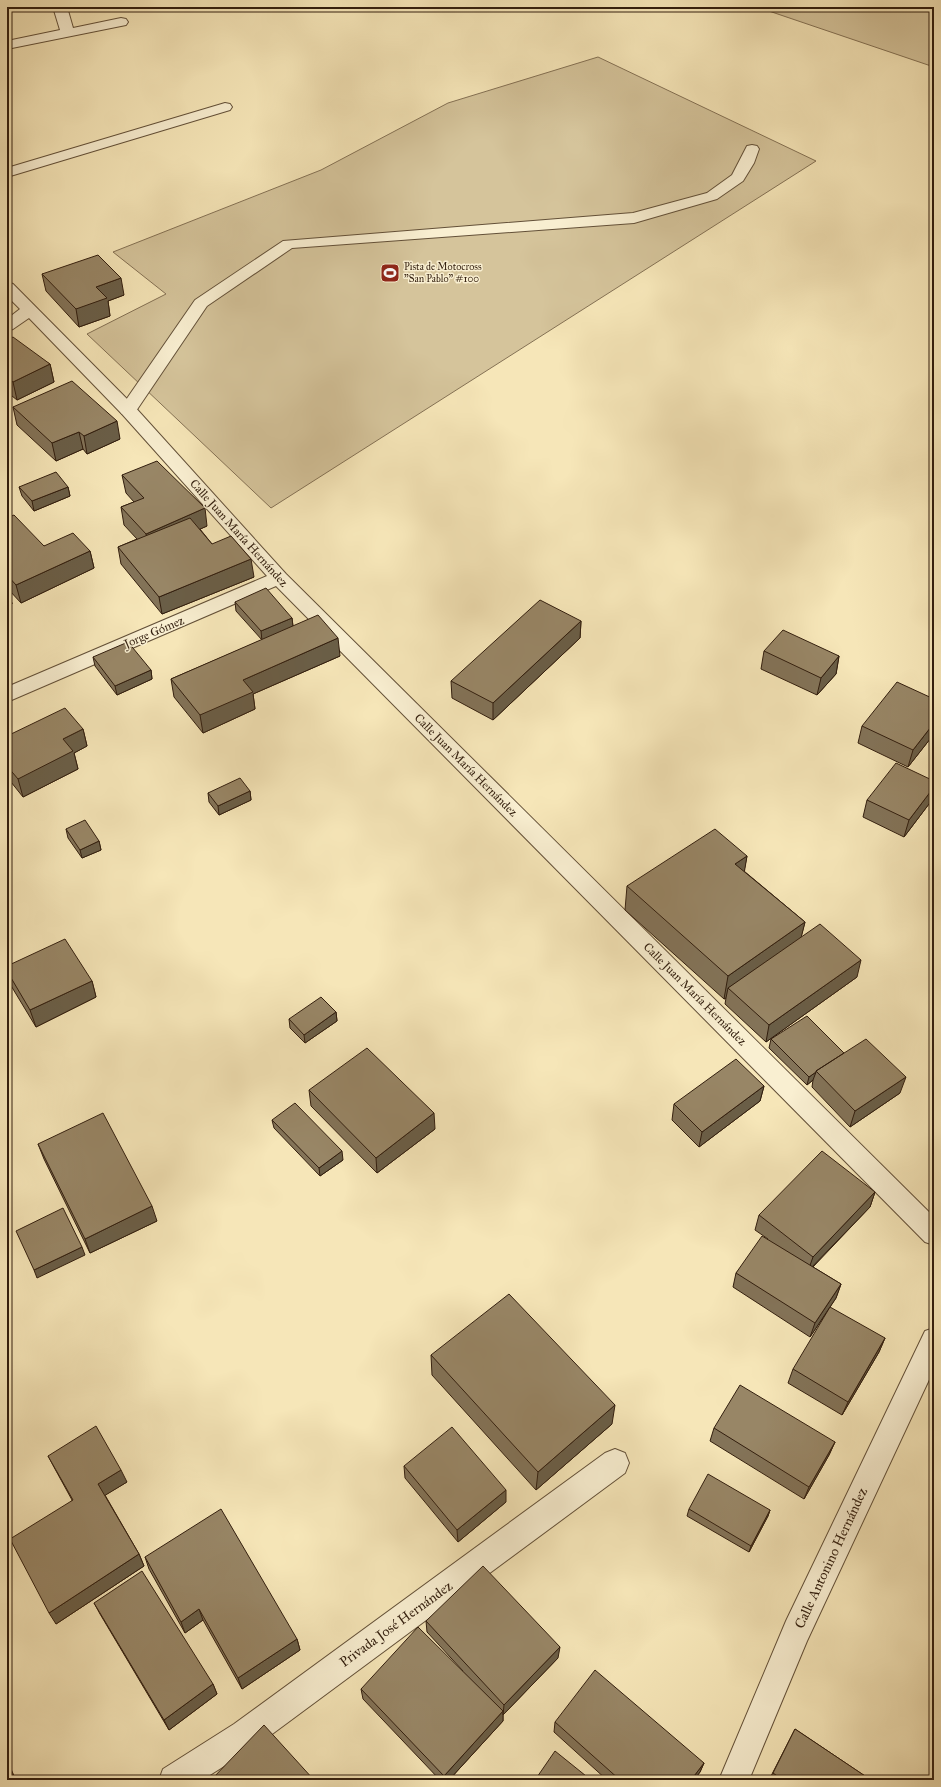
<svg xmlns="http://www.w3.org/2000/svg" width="941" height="1787" font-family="'IM FELL Great Primer',serif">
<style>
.green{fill:#d5c49b;stroke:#847154}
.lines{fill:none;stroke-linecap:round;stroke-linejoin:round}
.lane-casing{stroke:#635038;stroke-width:2}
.street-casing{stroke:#635038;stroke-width:2}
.lane{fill:#f9efd1;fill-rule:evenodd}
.street{fill:#f9efd1;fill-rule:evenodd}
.wall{fill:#837358;stroke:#321e0e}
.shaded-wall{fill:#6a5e47;stroke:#321e0e}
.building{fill:#988666;stroke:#321e0e}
.labels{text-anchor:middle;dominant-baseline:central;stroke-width:3;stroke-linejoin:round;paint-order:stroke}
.far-poi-label{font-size:10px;fill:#321e0e;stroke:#f9efd1;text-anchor:start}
.street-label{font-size:12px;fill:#321e0e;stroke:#f9efd1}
.near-street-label{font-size:14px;fill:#321e0e;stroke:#f9efd1}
</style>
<rect width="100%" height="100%" fill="#f6e6b8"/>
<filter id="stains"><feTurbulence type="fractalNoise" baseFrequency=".005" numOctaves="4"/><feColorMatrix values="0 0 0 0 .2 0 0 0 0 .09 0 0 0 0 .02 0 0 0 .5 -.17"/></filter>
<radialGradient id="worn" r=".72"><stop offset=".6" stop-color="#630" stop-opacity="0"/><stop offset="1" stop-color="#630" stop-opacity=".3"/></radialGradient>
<path class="green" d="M757,7H934V67Z
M598,57L816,161L271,508L87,334L166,294L113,252L321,170L448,103Z"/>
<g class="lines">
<g class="lane-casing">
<path id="lane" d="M752,145L757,146L759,149L754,163L743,181L717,199L634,223L292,248L207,306L134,414L128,415L122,414L119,410L195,300L283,241L633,213L707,193L732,175L747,146Z"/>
</g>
<g class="street-casing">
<path id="street" d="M53,7H67L73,28L121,18L126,19L128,22L126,25L121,26L7,49V41L60,30Z
M225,103L230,104L232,107L230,110L7,177V168Z
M7,282L13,284L134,406L286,574L934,1217V1245L925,1242L276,586L7,702V687L267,576L122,414L29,318L13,329L7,331V319L20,309L7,296Z
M934,1328V1369L807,1641L749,1780H719L786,1621L925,1331Z
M615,1449L625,1453L629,1463L625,1473L256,1746L202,1780H159L163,1769L234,1724L605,1453Z"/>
</g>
<use href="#lane" class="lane"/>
<use href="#street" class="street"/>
</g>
<path class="wall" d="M42,274L124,295L108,301L110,316L79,327L46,291Z
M7,340L50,364L54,382L17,400L7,392Z
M13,407L120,439L87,454L83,449L56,461L17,425Z
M122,475L207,526L200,529L212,544L254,577L162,614L121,564L118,547L137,539L124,525L121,507L134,502L126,493Z
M19,487H68L70,496L34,511L22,496Z
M7,518L44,546L90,551L94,568L21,603L9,590L12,604L7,606Z
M235,602L292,618L293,626L340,656L253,694L255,709L203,733L174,697L171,679L262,640L236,611Z
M581,621L580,638L493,720L452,698L451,681Z
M764,651L839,656L836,674L817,695L761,669Z
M93,657L151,670L152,679L117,695L95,666Z
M934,699V734L908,767L858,743L862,726Z
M83,729L87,746L74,753L78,769L23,797L7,777V736Z
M250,791L251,800L219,815L209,802L208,793Z
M867,800H932L904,837L863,817Z
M66,829L99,841L101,850L82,858L68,838Z
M747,856L744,871L805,922L801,937L857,977L766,1042L725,1004L726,998L724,999L625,910L627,886Z
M7,966L92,981L96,997L36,1027L10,984L7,974Z
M336,1012L337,1021L305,1043L290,1028L289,1019Z
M771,1039L844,1053L900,1093L850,1127L812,1087L813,1080L807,1085L769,1048Z
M764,1086L760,1101L699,1147L672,1120L674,1104Z
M309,1090L435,1129L377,1173L311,1106Z
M272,1120L343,1160L320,1176L274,1128Z
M38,1144L157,1221L90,1253L44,1159Z
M875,1192L870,1207L813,1267L841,1284L836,1298L810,1337L733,1287L736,1273L768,1239L755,1230L759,1215Z
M885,1338L879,1352L842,1415L788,1383L793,1369Z
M431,1355L612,1424L536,1490L432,1375Z
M714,1428L835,1442L829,1455L804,1499L710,1441Z
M48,1456L127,1482L105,1495L139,1554L144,1566L56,1624L72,1500L55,1469Z
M404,1466L506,1502L458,1542L405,1478Z
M689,1509L770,1510L768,1516L749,1552L687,1516Z
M145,1557L297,1639L300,1650L242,1689L203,1620L185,1633L149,1569Z
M94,1603L213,1684L217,1694L169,1730L100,1614Z
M426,1621L558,1658L503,1715V1721L449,1780H440L363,1699L361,1689L463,1671L427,1632Z
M555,1722L704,1763L700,1772L694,1780H607L554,1732Z
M795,1729L871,1780H769Z"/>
<path class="shaded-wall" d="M121,278L124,295L108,301L110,316L79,327L76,309L96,287Z
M50,364L54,382L17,400L13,382Z
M117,421L120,439L87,454L84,436Z
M79,432L83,449L56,461L52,443Z
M68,487L70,496L34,511L32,501Z
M205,508L207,526L149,552L146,534Z
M90,551L94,568L21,603L16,585Z
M251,559L254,577L162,614L159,597Z
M7,586H8L12,604L7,606Z
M292,618L293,627L262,641L261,631Z
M581,621L580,638L493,720V703Z
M338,638L340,656L253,694L255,709L203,733L200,715L243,680Z
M839,656L836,674L817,695L821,678Z
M151,670L152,679L117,695L115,686Z
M934,723V734L908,767L913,750Z
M83,729L87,746L74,753L78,769L23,797L18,779L63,739Z
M934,787V795L932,800L904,837L909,820Z
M250,791L251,800L219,815L218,806Z
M99,841L101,850L82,858L80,850Z
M747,856L743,880L735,864Z
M805,922L799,946L728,988L726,998L724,999L728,976Z
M861,960L857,977L766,1042L769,1025Z
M92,981L96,997L36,1027L30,1010Z
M336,1012L337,1021L305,1043L304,1035Z
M816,1072L813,1080L807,1085L809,1077Z
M906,1077L900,1093L850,1127L855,1111Z
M764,1086L760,1101L699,1147L702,1132Z
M434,1113L435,1129L377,1173L376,1158Z
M342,1151L343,1160L320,1176L319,1168Z
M875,1192L870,1207L808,1271L813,1257Z
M152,1206L157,1221L90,1253L85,1239Z
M82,1247L85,1255L37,1278L34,1270Z
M841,1284L836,1298L810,1337L815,1323Z
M885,1338L879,1352L842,1415L848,1402Z
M615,1405L612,1424L536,1490L538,1472Z
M835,1442L829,1455L804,1499L809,1487Z
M121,1470L127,1482L104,1496L98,1484Z
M506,1490V1502L458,1542L457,1530Z
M770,1510L768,1516L749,1552L751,1546Z
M139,1554L144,1566L56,1624L49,1613Z
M199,1609L203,1620L185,1633L181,1622Z
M297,1639L300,1650L242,1689L238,1678Z
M560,1647L558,1658L503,1715L504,1705Z
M213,1684L217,1694L169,1730L164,1720Z
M503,1711V1721L449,1780H445L444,1776Z
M7,1760L15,1778L11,1780H7Z
M704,1763L700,1772L694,1780H691Z"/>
<path class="building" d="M98,255L121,278L96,287L107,298L76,309L42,274Z
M13,337L50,364L13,382L7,378V340Z
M72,381L117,421L84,436L79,432L52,443L13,407Z
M157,461L205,508L146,534L121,507L144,498L122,475Z
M56,472L68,487L32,501L19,487Z
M14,515L44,546L73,533L90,551L16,585L7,575V518Z
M190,518L212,544L231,536L251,559L159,597L118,547Z
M266,588L292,618L261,631L235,602Z
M540,600L581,621L493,703L451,681Z
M318,615L338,638L243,680L253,692L200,715L171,679Z
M783,630L839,656L821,678L764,651Z
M128,642L151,670L115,686L93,657Z
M897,682L934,699V723L913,750L862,726Z
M65,708L83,729L63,739L73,751L18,779L7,766V736Z
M896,763L934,781V787L909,820L867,800Z
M240,778L250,791L218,806L208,793Z
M85,820L99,841L80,850L66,829Z
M715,829L747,856L735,864L805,922L728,976L627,886Z
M820,924L861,960L769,1025L728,988Z
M65,939L92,981L30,1010L7,971V966Z
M321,997L336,1012L304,1035L289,1019Z
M807,1016L844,1053L816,1071V1072L809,1077L771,1039Z
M866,1039L906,1077L855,1111L816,1071Z
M367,1048L434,1113L376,1158L309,1090Z
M736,1059L764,1086L702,1132L674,1104Z
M295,1103L342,1151L319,1168L272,1120Z
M103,1113L152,1206L85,1239L38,1144Z
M822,1151L875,1192L813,1257L759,1215Z
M63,1208L82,1247L34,1270L16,1231Z
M762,1236L841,1284L815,1323L736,1273Z
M509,1294L615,1405L538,1472L431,1355Z
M830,1307L885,1338L848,1402L793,1369Z
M740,1385L835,1442L809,1487L714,1428Z
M96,1426L121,1470L98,1484L139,1554L49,1613L10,1539L73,1500L48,1456Z
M452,1427L506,1490L457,1530L404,1466Z
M708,1474L770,1510L751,1546L689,1509Z
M221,1509L297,1639L238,1678L199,1609L181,1622L145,1557Z
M483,1566L560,1647L504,1705L426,1621Z
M142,1571L213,1684L164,1720L94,1603Z
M418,1627L503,1711L444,1776L361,1689Z
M595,1670L704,1763L691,1780H620L555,1722Z
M264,1725L314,1780H211Z
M795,1729L871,1780H783L773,1773Z
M555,1751L591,1780H535Z"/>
<defs>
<g id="stadium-square" transform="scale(1)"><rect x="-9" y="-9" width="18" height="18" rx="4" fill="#8f2418" stroke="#f9efd1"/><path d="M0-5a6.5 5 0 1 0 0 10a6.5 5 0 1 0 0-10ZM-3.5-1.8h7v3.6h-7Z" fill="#fff"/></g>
</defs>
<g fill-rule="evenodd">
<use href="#stadium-square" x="390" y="273"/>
</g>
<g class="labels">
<g class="far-poi-label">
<text x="404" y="267">Pista de Motocross<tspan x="404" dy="12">"San Pablo" #100</tspan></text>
</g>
<g class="street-label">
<text transform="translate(239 533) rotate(48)">Calle Juan María Hernández</text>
<text transform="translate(154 632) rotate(-23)">Jorge Gómez</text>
<text transform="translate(466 765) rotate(45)">Calle Juan María Hernández</text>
<text transform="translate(695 994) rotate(45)">Calle Juan María Hernández</text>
</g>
<g class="near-street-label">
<text transform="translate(831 1558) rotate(-65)">Calle Antonino Hernández</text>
<text transform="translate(396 1624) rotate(-36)">Privada José Hernández</text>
</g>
</g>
<rect width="941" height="1787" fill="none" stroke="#f6e6b8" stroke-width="24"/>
<rect x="8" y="8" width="925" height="1771" fill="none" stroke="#321e0e" stroke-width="2"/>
<rect x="12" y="12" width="917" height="1763" fill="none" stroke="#321e0e"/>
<rect width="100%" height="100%" filter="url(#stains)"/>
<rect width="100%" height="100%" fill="url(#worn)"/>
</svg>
